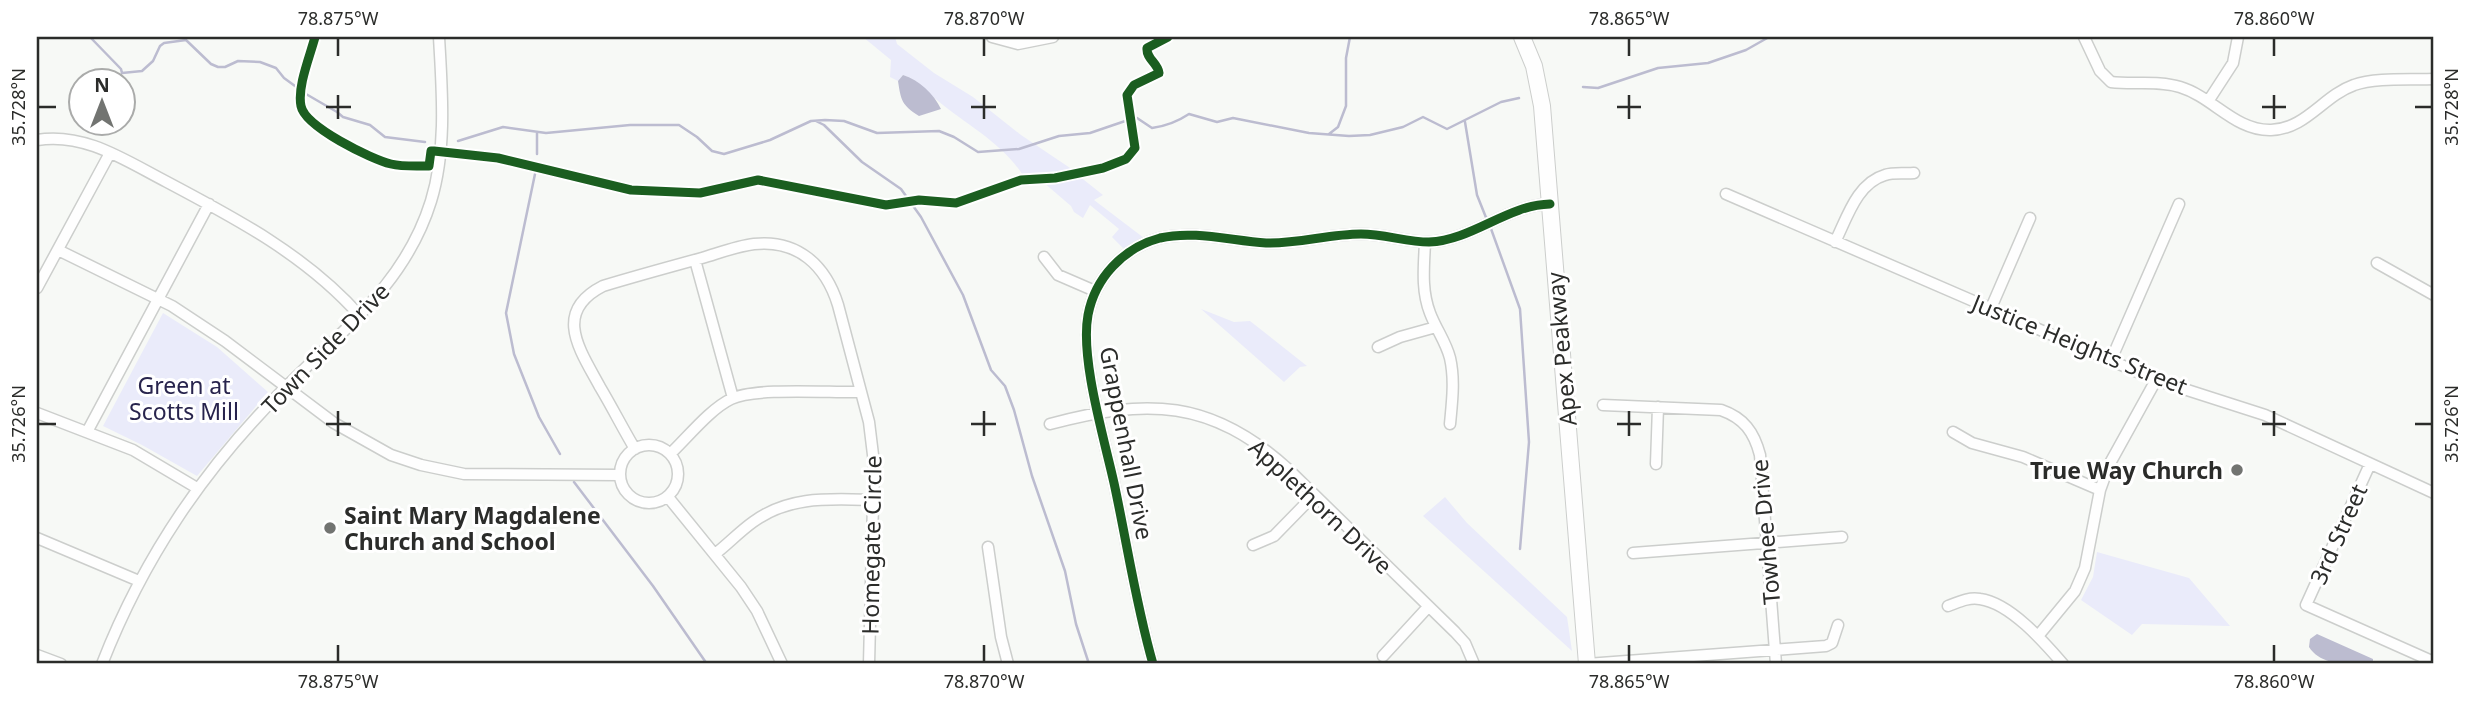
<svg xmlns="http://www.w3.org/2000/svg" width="2471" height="701" font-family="'Noto Sans',sans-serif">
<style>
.green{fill:#eaebfa}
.water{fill:#bcbcd0}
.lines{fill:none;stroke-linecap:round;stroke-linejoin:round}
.stream{stroke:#bcbcd0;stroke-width:2.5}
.street-casing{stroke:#cccecc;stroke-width:13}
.secondary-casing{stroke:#cccecc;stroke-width:18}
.street{stroke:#fefefe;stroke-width:10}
.secondary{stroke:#fefefe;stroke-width:16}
.cycleway-casing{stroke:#fff;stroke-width:13}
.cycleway{stroke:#1b5e20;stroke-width:9}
.ticks{fill:none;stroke:#2b2c2a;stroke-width:2.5}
.poi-dot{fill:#727471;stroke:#fff;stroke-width:2.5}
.labels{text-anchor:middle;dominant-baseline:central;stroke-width:6;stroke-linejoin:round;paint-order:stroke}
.street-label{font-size:23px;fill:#2b2c2a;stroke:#fff}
.park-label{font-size:23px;fill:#28244d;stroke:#fff}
.poi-label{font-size:23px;font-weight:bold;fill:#2b2c2a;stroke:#fff;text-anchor:end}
.neatline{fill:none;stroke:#2b2c2a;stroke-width:2.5}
.ticks-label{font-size:18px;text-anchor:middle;fill:#2b2c2a}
</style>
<rect width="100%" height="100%" fill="#f7f9f6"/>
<path class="green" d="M863,37H895L897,44L934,73L973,97L1021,135L1076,172L1035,178L1024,177C1004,144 967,125 938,101C926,91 918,80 903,75L898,81L890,77L891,60Z
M1079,176L1103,195L1094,200L1144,238L1124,249L1112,237L1119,229L1090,205L1083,218L1074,212L1071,206L1043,182Z
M1201,309L1234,322L1250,321L1307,366L1300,367L1284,382Z
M163,313L217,347L268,392L197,476L142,445L103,426Z
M1445,497L1467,523L1567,617L1572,651L1423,516Z
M2097,552L2189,578L2230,626L2142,624L2132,635L2081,600L2093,577Z"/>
<path class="water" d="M903,75C919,80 934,94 941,109L919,116C902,105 901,101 898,81Z
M2317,634L2373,659V664C2352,665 2322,667 2309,647L2310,639Z"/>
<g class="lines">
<path class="stream" d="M90,37L121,69L122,73L142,71L153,61L160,46L164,43L186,40L211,64L218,67H225L238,61L260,62L276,68L284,78L306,94L337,112L343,117L370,125L385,137L425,142
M1583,87L1598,88L1658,68L1708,63L1746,50L1769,37
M816,121L824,125L862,162L901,189L921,217L963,295L991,370L1005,386L1014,410L1032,476L1065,571L1076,624L1089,664
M1465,122L1477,195L1487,220
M537,133V154
M1329,134L1338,127L1346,106V58L1350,37
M458,141L503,127L546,133L630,125H679L697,137L712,151L724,154L770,140L811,121L825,120L844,121L877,133L939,131L954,137L978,152L1019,149L1059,136L1090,133L1134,118H1137L1152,128C1167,126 1177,122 1189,114L1217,122L1233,118L1309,133L1349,136L1370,135L1403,127L1423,117L1447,129L1501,102L1519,98
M535,174L506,313L514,354L539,417L560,454
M1490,226L1520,309L1529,442L1520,549
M574,482L653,586L707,664"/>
<g class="street-casing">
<path id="street" d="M992,37L1018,44L1053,37
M2084,37L2100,71L2111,82C2134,85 2158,80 2180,87C2213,97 2235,131 2271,130C2306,129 2323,96 2354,85C2375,77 2411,80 2434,79
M2209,100L2233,63L2238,37
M37,140C85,132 126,161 167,182C237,219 307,256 360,316
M1726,194L2156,380L2265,415L2434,493
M1425,242C1424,266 1421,290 1430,313C1436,329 1446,342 1450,358C1455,380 1452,402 1450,424
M1835,242C1847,218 1857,183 1885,175C1894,172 1905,174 1914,173
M58,250L172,306L225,341L334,423L391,455L421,465L464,474L620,475
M1044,257L1058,275L1095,291
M695,260L733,398
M2377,263L2434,295
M37,288L110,153
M1991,308L2030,218
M1378,347L1400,337L1436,327
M2111,360L2179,204
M1603,405L1721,410C1744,418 1754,432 1760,455L1776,664
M37,413L133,450L197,488
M1050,424C1147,398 1211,399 1288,469L1455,632L1465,643L1474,664
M87,432L209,204
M1953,432L1972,443L2023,457L2100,490
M620 474a29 29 0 1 1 58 0a29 29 0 1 1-58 0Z
M635,449C623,429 612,407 600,387C580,350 552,312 603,286C636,276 669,267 702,258C719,253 737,246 754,244C798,239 826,266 838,305L869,422L874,463L869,664
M670,454C687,438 710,409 731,399C755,387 831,393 861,392
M1656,464L1658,407
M2370,464L2306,605L2434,662
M668,497L741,587L757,611L782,664
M37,538L139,581
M1253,545L1274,536L1314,495
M988,547L1001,637L1008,664
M1633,553L1842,537
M715,554C728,544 739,532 753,522C790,495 831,499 874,500
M1948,606C1959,602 1968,597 1980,599C2010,603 2044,642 2063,664
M2038,636L2075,591L2085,568L2100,490L2109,465L2156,380
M37,655L61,664
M1383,656L1428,607
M102,664C143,559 202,471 282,391C341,331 405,285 431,201C447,149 442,90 439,37
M1153,664C1136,605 1127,543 1114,483C1104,438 1080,358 1088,315C1095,278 1123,248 1160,238C1194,230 1232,241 1266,243C1298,244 1329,234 1361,234C1384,234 1407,242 1429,242C1473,240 1507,205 1550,204
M1587,664L1826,646L1832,643L1838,625"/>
</g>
<g class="secondary-casing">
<path id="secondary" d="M1522,37L1534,66L1542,106L1587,664"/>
</g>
<use href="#street" class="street"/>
<use href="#secondary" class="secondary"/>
<g class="cycleway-casing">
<path id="cycleway" d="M315,37C310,56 297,87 301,106C305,127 371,159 391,164C403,167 417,166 429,166L431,151H434L498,158L631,190L700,193L758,180L886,205L919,200L956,203L1021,180L1055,178L1103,168L1126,159L1135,148L1127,95L1134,85L1159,73C1158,63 1146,59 1147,48L1168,37
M1153,664C1136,605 1127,543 1114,483C1104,438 1080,358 1088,315C1095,278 1123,248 1160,238C1194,230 1232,241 1266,243C1298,244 1329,234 1361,234C1384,234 1407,242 1429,242C1473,240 1507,205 1550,204"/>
</g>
<use href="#cycleway" class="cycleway"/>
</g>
<path class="ticks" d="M338,38V56M984,38V56M1629,38V56M2274,38V56M338,95V119M984,95V119M1629,95V119M2274,95V119M38,107H56M326,107H351M971,107H996M1617,107H1641M2262,107H2286M2415,107H2432M338,411V436M984,411V436M1629,411V436M2274,411V436M38,424H56M326,424H351M971,424H996M1617,424H1641M2262,424H2286M2415,424H2432M338,645V662M984,645V662M1629,645V662M2274,645V662"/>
<g class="poi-dot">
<circle cx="2237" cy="470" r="7"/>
<circle cx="330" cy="528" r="7"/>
</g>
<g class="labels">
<g class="street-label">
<text transform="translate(2080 344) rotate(22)">Justice Heights Street</text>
<text transform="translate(325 348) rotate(-46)">Town Side Drive</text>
<text transform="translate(1561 349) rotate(-95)">Apex Peakway</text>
<text transform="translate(1127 443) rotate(79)">Grappenhall Drive</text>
<text transform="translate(1321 506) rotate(43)">Applethorn Drive</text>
<text transform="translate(1765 532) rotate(-95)">Towhee Drive</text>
<text transform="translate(2338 534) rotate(-66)">3rd Street</text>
<text transform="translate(871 545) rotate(-89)">Homegate Circle</text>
</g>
<g class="park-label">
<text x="184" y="385">Green at<tspan x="184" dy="26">Scotts Mill</tspan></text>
</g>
<g class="poi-label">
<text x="2223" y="470">True Way Church</text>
<text x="344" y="515" text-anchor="start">Saint Mary Magdalene<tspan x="344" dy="26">Church and School</tspan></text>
</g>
</g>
<rect width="2471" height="701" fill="none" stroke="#ffffff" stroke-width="77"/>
<g transform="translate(102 102)"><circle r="33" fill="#ffffff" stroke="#aaabaa" stroke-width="2"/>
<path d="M0-5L12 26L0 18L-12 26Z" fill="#727471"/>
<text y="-10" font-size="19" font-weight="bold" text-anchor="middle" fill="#2b2c2a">N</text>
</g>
<rect x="38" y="38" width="2394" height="624" class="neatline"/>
<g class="ticks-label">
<text x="338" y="25">78.875°W</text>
<text x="984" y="25">78.870°W</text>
<text x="1629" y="25">78.865°W</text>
<text x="2274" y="25">78.860°W</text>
<text transform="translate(19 107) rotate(-90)" y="6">35.728°N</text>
<text transform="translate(2452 107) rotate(-90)" y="6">35.728°N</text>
<text transform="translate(19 424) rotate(-90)" y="6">35.726°N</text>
<text transform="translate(2452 424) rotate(-90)" y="6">35.726°N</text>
<text x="338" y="688">78.875°W</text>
<text x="984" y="688">78.870°W</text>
<text x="1629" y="688">78.865°W</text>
<text x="2274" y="688">78.860°W</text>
</g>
</svg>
